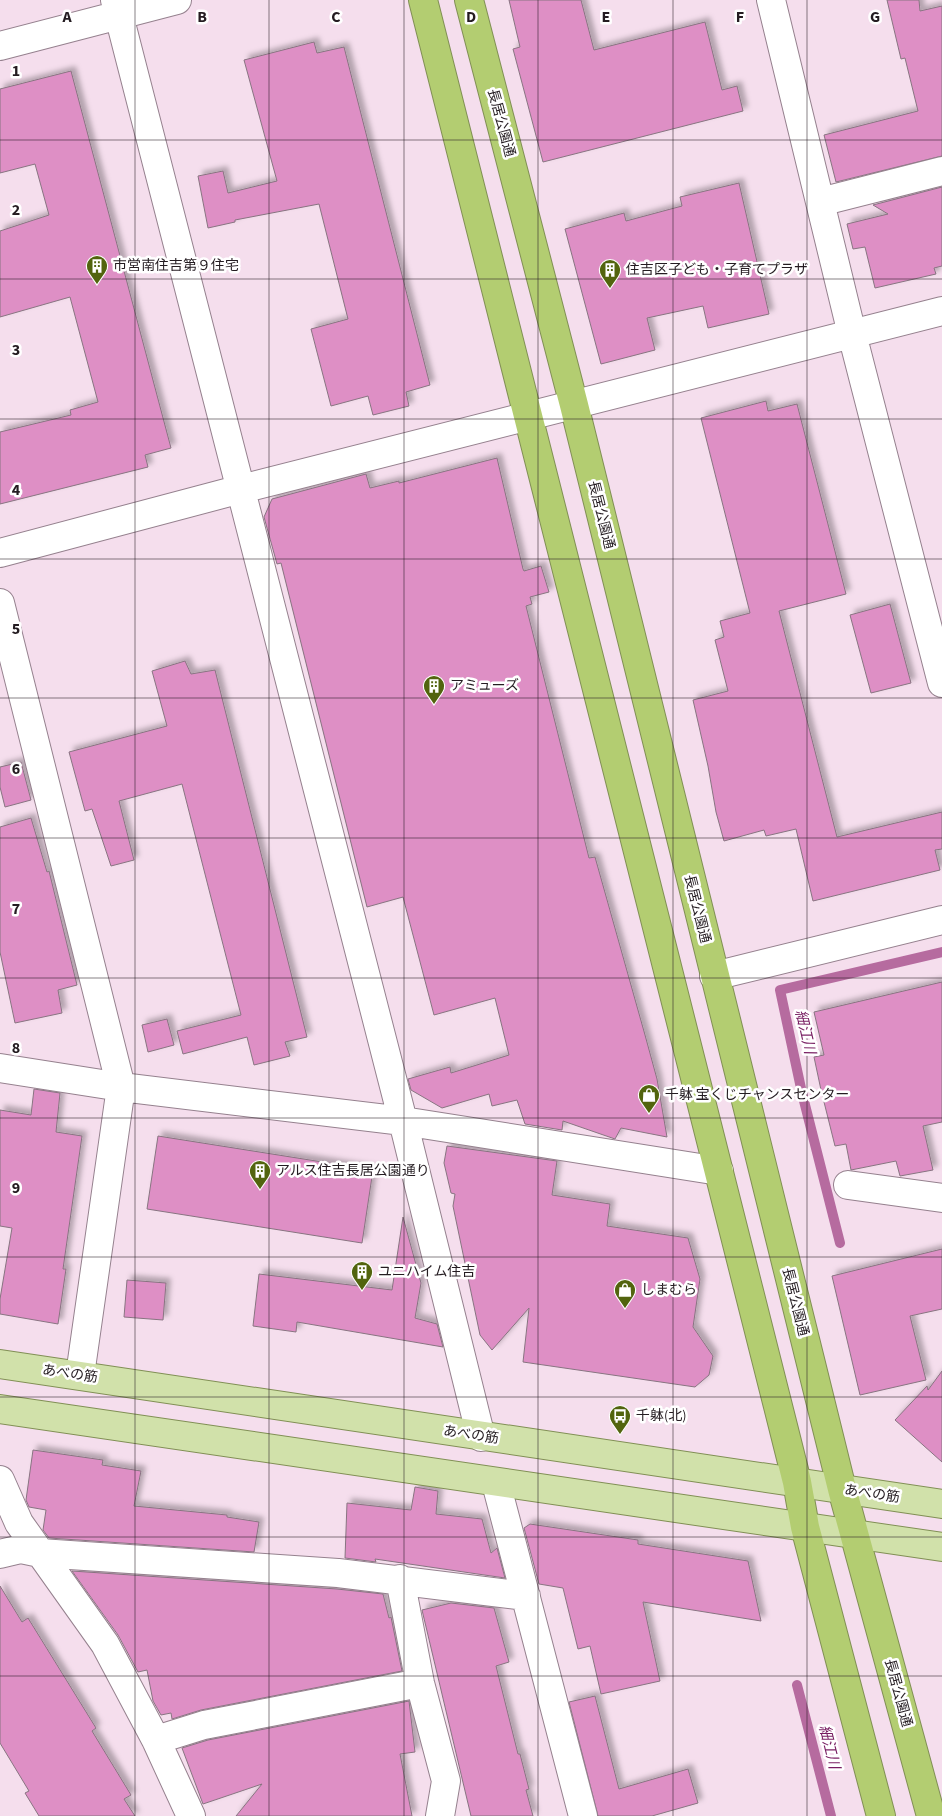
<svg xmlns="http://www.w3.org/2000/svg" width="942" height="1816" font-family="'Source Sans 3','Noto Sans JP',sans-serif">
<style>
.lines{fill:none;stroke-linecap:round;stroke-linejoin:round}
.stream{stroke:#b66b9f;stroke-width:10}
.building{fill:#de8fc5;stroke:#887481;filter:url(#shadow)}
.minor-casing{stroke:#95818e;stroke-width:30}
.major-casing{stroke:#818f55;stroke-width:30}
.highway-casing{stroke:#818f55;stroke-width:30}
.minor{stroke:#fff;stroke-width:28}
.major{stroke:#d1e1aa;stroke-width:28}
.highway{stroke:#b3cd71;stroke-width:28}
.grid{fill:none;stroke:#241c21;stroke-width:1;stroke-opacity:0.55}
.labels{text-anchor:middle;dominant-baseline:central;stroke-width:5;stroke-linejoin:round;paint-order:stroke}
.street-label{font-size:14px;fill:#241c21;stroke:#fff}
.poi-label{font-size:14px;fill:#241c21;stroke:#fff;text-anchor:start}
.water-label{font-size:15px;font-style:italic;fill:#771c61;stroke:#fff}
.grid-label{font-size:16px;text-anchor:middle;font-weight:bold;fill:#241c21;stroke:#fff;stroke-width:5;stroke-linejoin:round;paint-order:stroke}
</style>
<defs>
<filter id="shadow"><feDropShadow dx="4.5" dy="-4.5" stdDeviation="2.5" flood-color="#0004"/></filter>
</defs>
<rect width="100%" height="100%" fill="#f5deed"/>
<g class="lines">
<path class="stream" d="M840,1243L802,1093L780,990L942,952
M797,1685L831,1816"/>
</g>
<path class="building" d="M509,0H581L594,50L705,22L722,90L737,86L743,111L543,162L513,49L520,47Z
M887,0H919L920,11L942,6V156L836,182L824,135L918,111L905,58L901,59Z
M314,42L317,53L344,47L430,385L406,392L409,406L373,415L368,396L331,406L311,329L348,319L319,204L235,220V222L208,228L198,176L223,171L228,193L277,181L244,60Z
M71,71L171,448L145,455L148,467L0,504V432L71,415L70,410L98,402L70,297L0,317V231L49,215L35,164L0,173V89Z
M739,183L769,314L708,328L703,306L647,318L655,350L601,364L565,229L624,213L626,221L682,206L680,197Z
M942,187V266L934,268L936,274L875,288L865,247L853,249L847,224L888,214L873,205Z
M766,401L768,411L797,404L846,594L779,611L837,837L942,812V849L935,850L940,870L813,901L796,829L766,836L764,830L724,841L716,812L708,766L693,700L728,691L715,640L724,637L720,621L750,613L701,418Z
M497,458L523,569L524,571L541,566L549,592L530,597L532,604L526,606L589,858L595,857L645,1035L657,1079L667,1137L621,1128L615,1139L563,1121L562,1130L525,1124L517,1100L492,1106L489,1094L442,1108L411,1090L408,1079L450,1067L451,1073L509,1055L495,998L434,1015L403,897L367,907L281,563L277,564L264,517L272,499L366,474L370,488L399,481V483Z
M890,604L911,683L871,693L850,615Z
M185,661L191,674L215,670L307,1037L285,1042L290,1056L254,1065L247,1037L183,1054L177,1031L241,1015L182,784L119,801L134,860L111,866L92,809L85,811L69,752L167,726L152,671Z
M21,762L31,800L5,807L0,787V767Z
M31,818L47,872L49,871L77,985L58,990L62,1013L15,1023L0,952V827Z
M942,982V1122L923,1126L933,1170L900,1176L896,1161L851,1170L846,1144L835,1146L821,1090L814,1057L824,1055L814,1012Z
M167,1019L174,1045L148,1052L142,1025Z
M34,1089L60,1093L56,1132L82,1136L63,1269H66L58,1324L0,1314V1299L12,1228L0,1226V1110L31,1115Z
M158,1136L373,1170L362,1243L147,1209Z
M447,1146L557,1161L552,1195L610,1204L607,1226L688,1238L700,1279L693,1327L713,1356L709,1375L695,1387L523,1362L529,1308L492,1350L480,1335L453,1206L455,1194L451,1193L444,1163Z
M403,1217L421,1283L415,1318L437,1324L443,1347L297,1322L296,1332L253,1326L259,1274L392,1290Z
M942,1249V1309L910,1316L926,1380L860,1395L832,1276Z
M127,1280L166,1283L163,1320L124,1317Z
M942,1371V1462L895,1420L927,1386L928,1390Z
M33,1450L103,1460L102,1465L141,1471L134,1506L227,1515V1517L259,1522L254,1552L49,1538L43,1530L46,1510L29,1507L26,1500Z
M415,1487L438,1491L436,1514L482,1519L491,1553L497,1548L505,1578L375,1559L376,1562L345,1558L347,1503L411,1510Z
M530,1524L638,1540V1544L748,1561L761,1621L643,1602L660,1681L601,1694L590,1646L578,1649L563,1588L539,1584L524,1528Z
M72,1571L337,1589L383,1594L389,1618L391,1617L402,1671L201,1710L172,1719L171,1713L161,1715L153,1701L147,1670L138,1672L118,1635Z
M0,1586L22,1622L28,1618L96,1728L92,1731L131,1795L124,1799L135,1816H39L25,1793L29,1791L0,1743Z
M451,1603L494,1608L509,1662L496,1666L518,1754H520L529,1789L526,1790L533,1816H471L422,1610Z
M595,1696L619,1789L688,1769L698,1803L652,1816H598L569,1702Z
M409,1701L415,1752L400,1754L412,1816H236L262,1784L203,1804L182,1748L208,1740Z"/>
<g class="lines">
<g class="minor-casing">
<path id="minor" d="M115,0L403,1121L481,1437
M771,0L852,334L942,683
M0,46L177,0
M820,202L942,171
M0,553L241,489L942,311
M0,603L121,1087L80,1375
M714,976L942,920
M0,1068L121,1087L403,1121L719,1171
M848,1185L942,1198
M0,1480L19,1523L105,1644L156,1740L191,1816
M496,1483L583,1816
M0,1554L21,1549L40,1553L338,1573L526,1596
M400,1579L420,1683L446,1781L440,1816
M156,1740L204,1725L420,1683"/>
</g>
<g class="major-casing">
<path id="major" d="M0,1364L942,1504
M0,1409L942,1547"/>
</g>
<g class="highway-casing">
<path id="highway" d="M423,0L783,1426L797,1482L805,1527L881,1816
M469,0L574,405L842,1489L931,1816"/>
</g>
<use href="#minor" class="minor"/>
<use href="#major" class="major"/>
<use href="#highway" class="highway"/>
</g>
<path class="grid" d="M135,0V1816M269,0V1816M404,0V1816M538,0V1816M673,0V1816M807,0V1816M0,140H942M0,279H942M0,419H942M0,559H942M0,698H942M0,838H942M0,978H942M0,1118H942M0,1257H942M0,1397H942M0,1537H942M0,1676H942"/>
<defs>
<g id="building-pin" transform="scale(1.125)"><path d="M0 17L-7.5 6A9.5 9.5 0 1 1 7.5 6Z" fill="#52640e" stroke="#fff"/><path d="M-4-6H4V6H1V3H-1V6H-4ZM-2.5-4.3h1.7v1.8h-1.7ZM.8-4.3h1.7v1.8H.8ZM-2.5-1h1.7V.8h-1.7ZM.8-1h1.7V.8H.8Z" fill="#fff"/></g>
<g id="shop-pin" transform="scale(1.125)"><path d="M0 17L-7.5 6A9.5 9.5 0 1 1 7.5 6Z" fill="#52640e" stroke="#fff"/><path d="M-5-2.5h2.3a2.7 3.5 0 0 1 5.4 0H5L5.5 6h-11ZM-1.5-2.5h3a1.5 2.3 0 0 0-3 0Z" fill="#fff"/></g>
<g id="bus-pin" transform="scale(1.125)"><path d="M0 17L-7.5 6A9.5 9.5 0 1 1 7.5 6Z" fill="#52640e" stroke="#fff"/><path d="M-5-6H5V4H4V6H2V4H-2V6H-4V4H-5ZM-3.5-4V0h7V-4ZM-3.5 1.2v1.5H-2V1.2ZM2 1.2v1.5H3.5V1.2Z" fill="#fff"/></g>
</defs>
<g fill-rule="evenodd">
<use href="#building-pin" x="97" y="266"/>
<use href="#building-pin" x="610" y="270"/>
<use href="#building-pin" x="434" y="686"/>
<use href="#shop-pin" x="649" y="1095"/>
<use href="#building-pin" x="260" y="1171"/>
<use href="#building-pin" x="362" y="1272"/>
<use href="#shop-pin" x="625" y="1290"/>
<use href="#bus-pin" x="620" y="1416"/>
</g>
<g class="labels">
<g class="street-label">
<text transform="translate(501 123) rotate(75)">長居公園通</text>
<text transform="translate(601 515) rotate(76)">長居公園通</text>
<text transform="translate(697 909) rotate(76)">長居公園通</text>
<text transform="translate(795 1302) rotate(76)">長居公園通</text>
<text transform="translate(70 1374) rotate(8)">あべの筋</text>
<text transform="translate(471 1435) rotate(8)">あべの筋</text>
<text transform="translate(872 1494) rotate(8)">あべの筋</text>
<text transform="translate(898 1693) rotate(75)">長居公園通</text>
</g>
<g class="poi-label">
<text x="113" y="266">市営南住吉第９住宅</text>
<text x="626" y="270">住吉区子ども・子育てプラザ</text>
<text x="450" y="686">アミューズ</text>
<text x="665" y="1095">千躰 宝くじチャンスセンター</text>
<text x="276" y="1171">アルス住吉長居公園通り</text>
<text x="378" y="1272">ユニハイム住吉</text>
<text x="641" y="1290">しまむら</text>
<text x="636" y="1416">千躰(北)</text>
</g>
<g class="water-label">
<text transform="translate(805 1032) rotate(77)">細江川</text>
<text transform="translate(829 1747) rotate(76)">細江川</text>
</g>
</g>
<g class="grid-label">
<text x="67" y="22">A</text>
<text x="202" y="22">B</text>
<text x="336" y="22">C</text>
<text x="471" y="22">D</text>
<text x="606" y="22">E</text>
<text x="740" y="22">F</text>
<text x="875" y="22">G</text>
<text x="16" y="76">1</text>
<text x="16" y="215">2</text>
<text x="16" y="355">3</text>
<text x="16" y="495">4</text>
<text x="16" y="634">5</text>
<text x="16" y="774">6</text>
<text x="16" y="914">7</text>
<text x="16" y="1053">8</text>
<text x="16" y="1193">9</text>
</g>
</svg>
